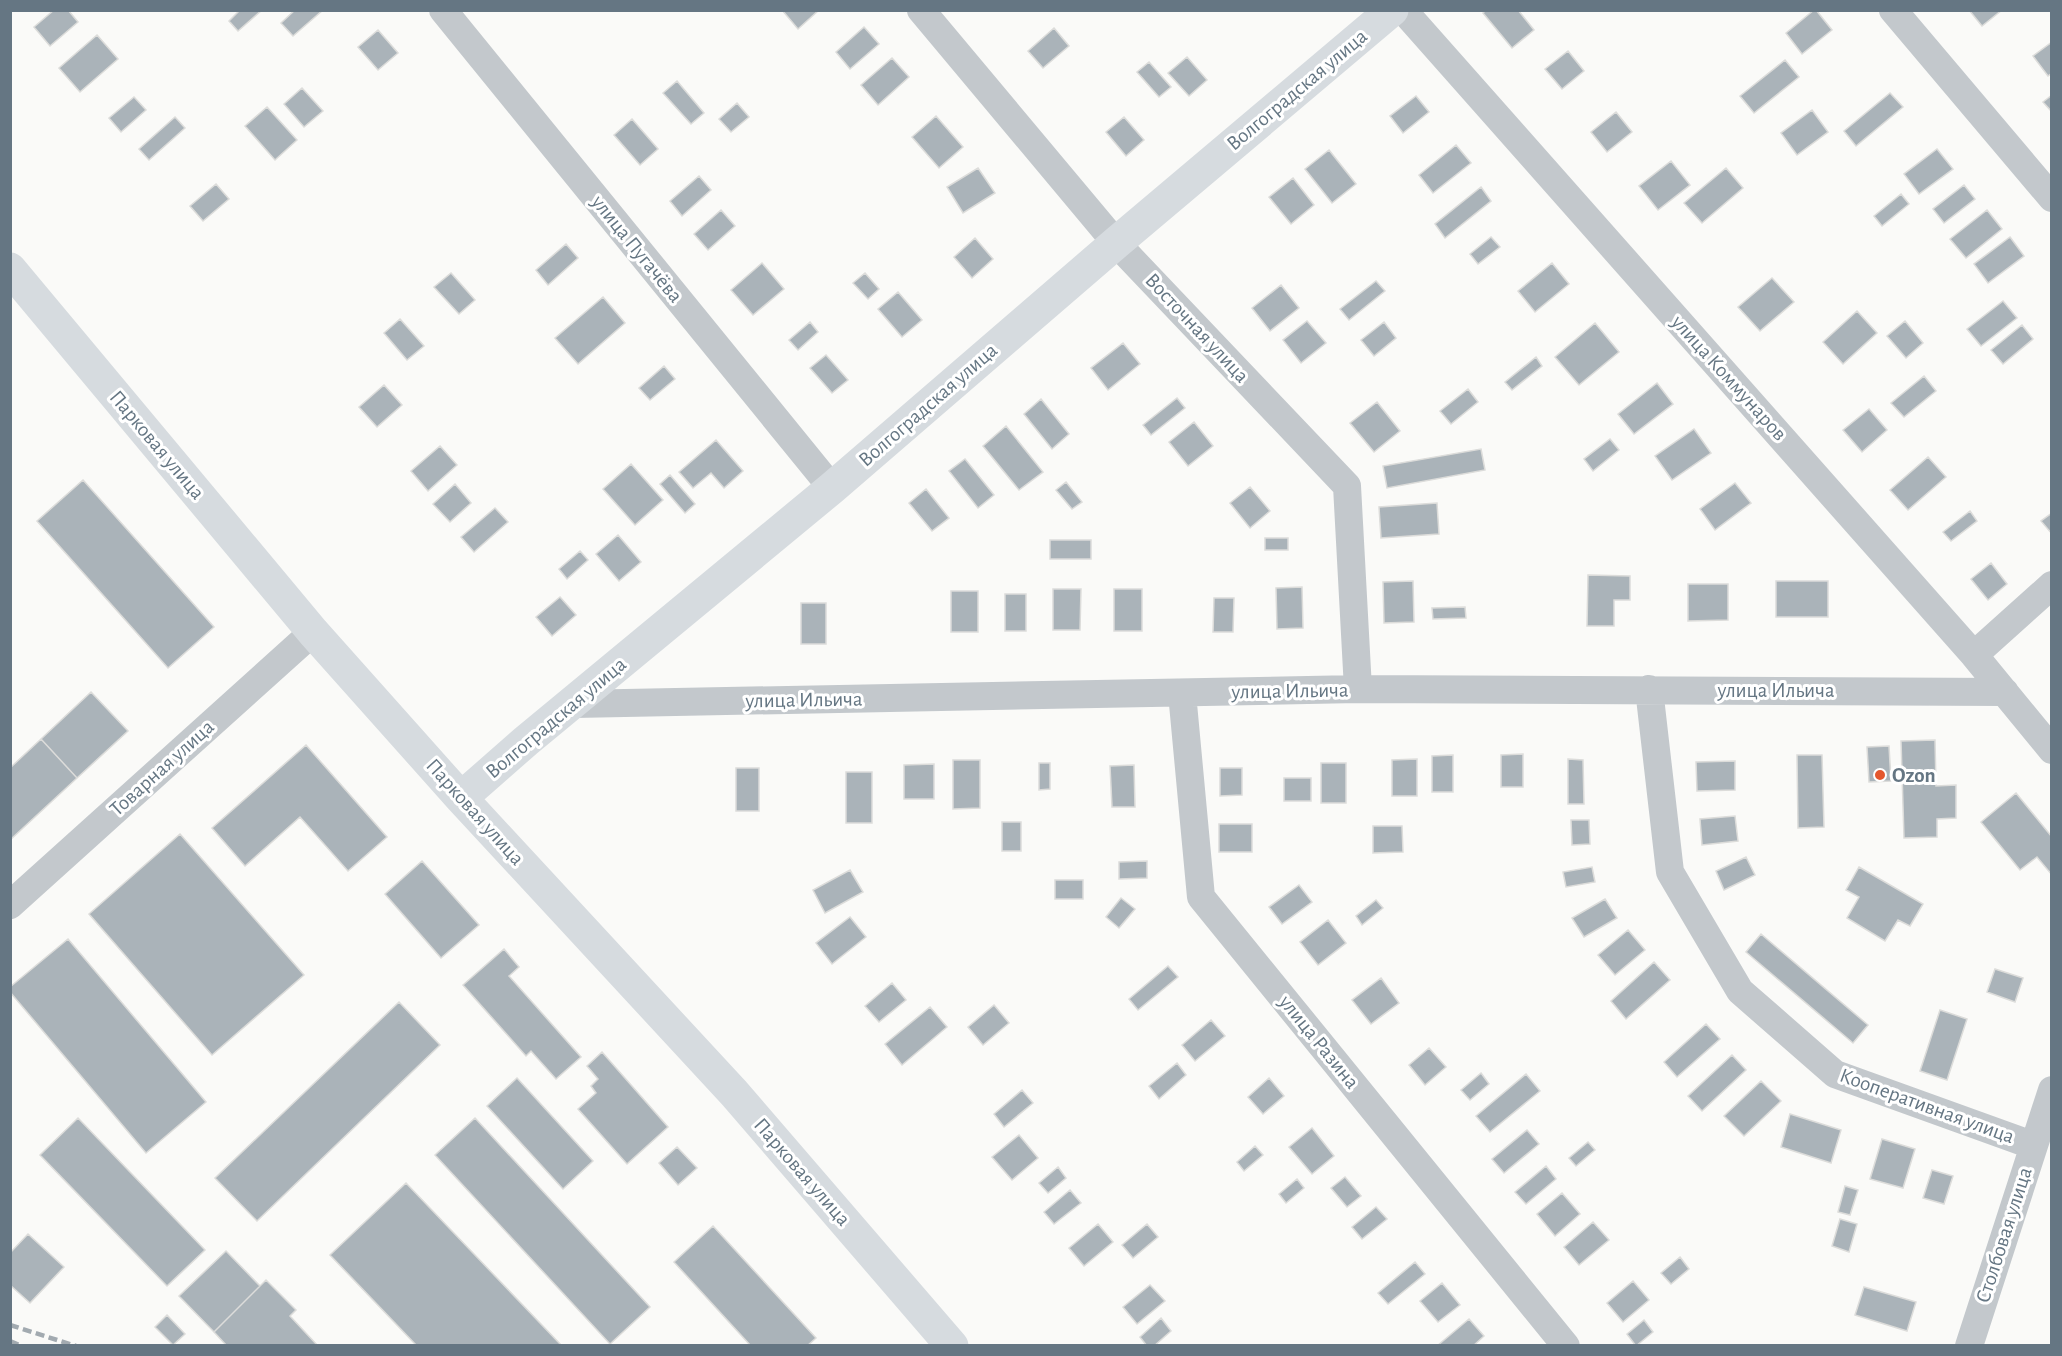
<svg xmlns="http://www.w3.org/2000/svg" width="2062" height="1356" font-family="'Alegreya Sans',sans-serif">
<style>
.building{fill:#aab3b9;stroke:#dcdcda;stroke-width:1.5}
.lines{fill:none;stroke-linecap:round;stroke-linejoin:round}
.street{stroke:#c3c8cc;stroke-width:28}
.secondary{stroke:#d6dbdf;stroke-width:33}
.rail{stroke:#a2aab0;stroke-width:4.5;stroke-dasharray:9 4.5;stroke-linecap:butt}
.poi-dot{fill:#e4572e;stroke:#fff;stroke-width:2}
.labels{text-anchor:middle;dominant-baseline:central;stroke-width:6;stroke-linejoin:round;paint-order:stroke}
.street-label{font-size:21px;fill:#657683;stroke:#fff}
.poi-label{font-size:21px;font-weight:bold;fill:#657683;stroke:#fff;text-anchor:start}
</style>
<rect width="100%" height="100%" fill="#fafaf8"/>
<path class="building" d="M54,10H68L78,22L50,46L34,27Z
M240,10H262L238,31L229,21Z
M295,10H323L293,36L281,23Z
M782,10H819L798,29Z
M1486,10H1518L1534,30L1512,48L1483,13Z
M1814,10H1816L1832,30L1802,54L1786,33Z
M1969,10H2002L1982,26Z
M864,27L879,44L850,69L836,52Z
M1054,28L1069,46L1043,68L1028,51Z
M378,30L398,53L378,70L358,47Z
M97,35L118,59L80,92L59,68Z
M2052,42V73L2048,76L2033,56Z
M1568,51L1584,71L1562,89L1545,69Z
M1187,57L1207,80L1189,96L1168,73Z
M892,58L909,77L878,105L861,85Z
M1785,60L1799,77L1754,113L1740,96Z
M1149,62L1171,87L1159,97L1137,72Z
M677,81L704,113L691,124L663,93Z
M302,88L323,111L304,127L284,104Z
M1890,93L1903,107L1856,146L1844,131Z
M2052,95V112L2043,102Z
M1416,96L1429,112L1403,133L1390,116Z
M134,97L146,110L121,132L109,118Z
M737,103L749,117L731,132L719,119Z
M267,107L297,140L275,160L245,126Z
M1812,110L1828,132L1797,155L1781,133Z
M1616,112L1632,132L1607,152L1591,132Z
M936,116L963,147L939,168L912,137Z
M175,117L185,128L149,160L139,149Z
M1124,117L1144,140L1126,156L1106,132Z
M632,119L658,149L640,165L614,135Z
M1456,145L1471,163L1433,193L1419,175Z
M1937,149L1953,169L1919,194L1904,174Z
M1329,150L1356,184L1332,203L1305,169Z
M1671,161L1690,185L1658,210L1639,186Z
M978,168L995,193L963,213L947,187Z
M1726,168L1743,188L1702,223L1684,203Z
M699,176L711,190L682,216L670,201Z
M1293,178L1314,205L1291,224L1269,197Z
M216,184L229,199L203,221L190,206Z
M1964,185L1975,199L1944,223L1933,209Z
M1481,187L1491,201L1445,238L1435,224Z
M1901,194L1909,204L1882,226L1874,216Z
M721,210L735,226L708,250L694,234Z
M1987,210L2002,229L1966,258L1950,239Z
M1491,237L1500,247L1478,264L1470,254Z
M2010,237L2024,256L1988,283L1974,264Z
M975,238L993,259L972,278L954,257Z
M566,244L578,258L548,285L536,270Z
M762,263L784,289L753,315L731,290Z
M1552,263L1569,284L1535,312L1518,291Z
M451,273L475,300L459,314L434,287Z
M865,273L879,289L868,299L853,283Z
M1772,278L1794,302L1760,331L1738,307Z
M1376,281L1385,291L1349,320L1340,309Z
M1281,285L1299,308L1270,331L1252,308Z
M898,292L922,320L902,337L878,309Z
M603,297L625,323L578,364L555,338Z
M2003,301L2017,318L1981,346L1967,329Z
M1857,311L1877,333L1843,364L1823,342Z
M400,319L424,346L407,360L384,333Z
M1307,321L1326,343L1301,363L1283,340Z
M1905,321L1923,343L1906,358L1887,336Z
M810,322L818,332L798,350L789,340Z
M1384,322L1396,338L1374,356L1361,340Z
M1595,323L1619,352L1579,385L1555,357Z
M2022,325L2033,339L2003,364L1991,350Z
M1123,343L1140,364L1108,390L1091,368Z
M826,355L848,380L832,393L810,368Z
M1536,357L1542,366L1512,390L1505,382Z
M664,366L675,379L650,400L639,388Z
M1924,376L1936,391L1904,417L1891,403Z
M1657,383L1673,404L1634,434L1618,414Z
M384,385L402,405L377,427L359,407Z
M1468,389L1478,402L1451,424L1440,411Z
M1177,398L1185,408L1151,435L1143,425Z
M1041,399L1069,434L1052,449L1024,414Z
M1377,402L1400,431L1374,452L1350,423Z
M1869,409L1887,430L1862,452L1843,430Z
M1194,422L1213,446L1188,466L1169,442Z
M1006,426L1043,472L1019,490L983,446Z
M1694,429L1711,453L1672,480L1655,456Z
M1610,439L1619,450L1593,471L1584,459Z
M716,440L743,471L724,488L711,473L693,488L679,472Z
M440,446L457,465L428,491L411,471Z
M1481,449L1485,470L1387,488L1383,466Z
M1928,457L1946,477L1908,510L1890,490Z
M965,459L994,495L978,508L949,471Z
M631,464L663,500L635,525L603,489Z
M670,475L695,504L685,513L660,484Z
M83,480L214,627L168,668L37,521Z
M1066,482L1082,502L1072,509L1056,490Z
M1735,483L1751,503L1715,530L1700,509Z
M455,484L471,503L450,522L433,504Z
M1250,487L1270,511L1250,528L1230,503Z
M926,489L949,518L932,531L909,503Z
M1437,503L1439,534L1381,538L1379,507Z
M495,508L508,522L474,552L461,537Z
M1970,511L1977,521L1951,541L1943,532Z
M2052,513V534L2041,521Z
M618,535L641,562L619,581L596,554Z
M1265,538H1288V550H1265Z
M1050,540H1091V559H1050Z
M580,551L588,560L567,579L559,569Z
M1991,563L2007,584L1988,600L1971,579Z
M1588,575L1630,576V600H1614V626H1587Z
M1413,581L1414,622L1384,623L1383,582Z
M1776,581H1828V617H1776Z
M1688,584H1728V620L1688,621Z
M1302,587L1303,628L1277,629L1276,588Z
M1053,589H1081L1080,630H1053Z
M1114,589H1142V631H1114Z
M951,591H978V632H951Z
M1005,594H1026V631H1005Z
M560,597L576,615L552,636L536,617Z
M1214,598H1234L1233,632H1213Z
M801,603H826V644H801Z
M1465,607L1466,618L1433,619L1432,608Z
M91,692L128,731L77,778L41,739Z
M41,739L77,778L10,840V768Z
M1935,740L1936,786L1956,785V818L1937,819V837L1904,838L1901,741Z
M306,745L387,837L348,871L300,817L245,866L212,828Z
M1889,746L1891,781L1869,782L1867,747Z
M1523,754V787H1501V755Z
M1453,755V792H1432V756Z
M1797,755H1822L1824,827L1798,828Z
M1417,759V796H1392V760Z
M1568,759L1583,760L1584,804H1568Z
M953,760H980V808L953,809Z
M1735,761V790L1697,791L1696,762Z
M1039,763H1050V789L1039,790Z
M1321,763H1346V803H1321Z
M934,764V799H904V765Z
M1134,765L1135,807H1112L1110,766Z
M736,768H759V811H736Z
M1220,768H1242V795L1220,796Z
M846,772H872V823H846Z
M1284,778H1311V801H1284Z
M2016,793L2052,837V875L2037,857L2020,870L1981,822Z
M1735,816L1738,841L1702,845L1700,819Z
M1571,820H1589L1590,844L1572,845Z
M1002,822H1021V851H1002Z
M1219,824H1252V852H1219Z
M1373,826H1402L1403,852L1373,853Z
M180,834L304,975L212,1055L89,914Z
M1746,857L1755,875L1724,890L1716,871Z
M422,861L479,925L441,958L385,894Z
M1147,861V878L1119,879V862Z
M1592,867L1595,882L1566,887L1563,872Z
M1859,867L1923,904L1910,926L1898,920L1885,941L1847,918L1859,897L1846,890Z
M850,870L863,892L825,913L813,890Z
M1055,880H1083V899H1055Z
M1299,885L1312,902L1282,924L1269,907Z
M1121,898L1135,909L1119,928L1106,917Z
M1605,899L1617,918L1584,937L1572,918Z
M1376,900L1383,908L1362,925L1356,916Z
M850,917L866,937L832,964L816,943Z
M1328,920L1346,943L1318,965L1300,942Z
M1628,930L1645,950L1615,975L1598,955Z
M1761,934L1868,1025L1853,1043L1746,952Z
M68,939L206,1102L146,1153L10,992V987Z
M504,949L519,967L509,976L581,1057L556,1079L531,1051L526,1056L463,985Z
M1654,962L1670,980L1626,1019L1611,1001Z
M1168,966L1178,977L1138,1010L1129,999Z
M1995,969L2023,978L2015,1002L1987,992Z
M1381,978L1399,1003L1371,1024L1352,1000Z
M892,983L906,1000L879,1022L865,1006Z
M399,1002L440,1045L257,1221L215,1178Z
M994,1005L1009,1023L983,1045L968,1027Z
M930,1007L947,1027L902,1065L885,1044Z
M1940,1010L1967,1019L1947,1080L1920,1071Z
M1211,1020L1225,1036L1195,1061L1182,1045Z
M1706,1024L1720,1039L1677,1077L1664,1062Z
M1429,1048L1446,1067L1425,1085L1409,1065Z
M602,1052L668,1127L627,1164L578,1109L596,1093L591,1086L598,1079L587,1066Z
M1732,1055L1746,1070L1702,1111L1688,1096Z
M1177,1063L1186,1075L1159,1099L1149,1086Z
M1481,1073L1489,1084L1470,1100L1461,1090Z
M1526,1074L1540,1091L1490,1132L1476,1116Z
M517,1078L593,1161L563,1189L487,1106Z
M1269,1078L1284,1096L1263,1114L1248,1097Z
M1761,1081L1781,1101L1744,1136L1724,1116Z
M1022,1090L1033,1103L1004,1127L994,1114Z
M1790,1114L1841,1130L1831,1163L1781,1147Z
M78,1118L205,1250L167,1286L40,1155Z
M475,1118L650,1307L610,1344L435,1155Z
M1312,1128L1334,1156L1312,1174L1289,1147Z
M1527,1130L1539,1144L1504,1173L1492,1159Z
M1019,1135L1038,1158L1012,1180L992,1157Z
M1882,1139L1915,1149L1903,1188L1870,1179Z
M1588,1142L1595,1150L1576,1166L1569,1158Z
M1255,1146L1263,1155L1244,1171L1237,1162Z
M677,1147L697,1168L678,1185L659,1163Z
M1546,1166L1556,1179L1526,1204L1515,1192Z
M1058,1167L1066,1178L1048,1193L1039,1183Z
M1932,1170L1953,1176L1944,1204L1923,1198Z
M1345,1177L1361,1196L1347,1207L1331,1188Z
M1297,1179L1304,1188L1286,1203L1279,1194Z
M406,1183L562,1346H417L330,1255Z
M1845,1186L1858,1190L1850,1215L1838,1212Z
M1070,1190L1081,1203L1054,1224L1044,1212Z
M1562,1193L1580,1214L1555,1236L1537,1214Z
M1376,1207L1387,1219L1362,1239L1352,1227Z
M1840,1219L1857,1224L1849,1252L1832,1246Z
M1593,1222L1609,1240L1579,1265L1564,1247Z
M1098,1224L1113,1242L1084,1266L1069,1248Z
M1147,1224L1158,1237L1133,1258L1122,1245Z
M713,1226L816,1338L807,1346H751L674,1262Z
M28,1234L64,1267L30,1303L10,1285V1253Z
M226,1251L260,1286L214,1332L179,1296Z
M1680,1257L1689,1269L1671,1284L1661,1273Z
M1415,1262L1425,1274L1388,1304L1378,1293Z
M266,1280L296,1310L290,1316L318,1346H227L214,1332Z
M1633,1281L1649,1300L1623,1322L1607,1303Z
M1442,1283L1460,1305L1438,1322L1420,1301Z
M1150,1285L1165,1301L1137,1324L1123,1307Z
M1864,1287L1916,1302L1907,1331L1855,1315Z
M167,1315L185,1334L173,1345L155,1327Z
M1161,1318L1171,1331L1154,1346H1147L1140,1337Z
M1469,1319L1484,1336L1473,1346H1437Z
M1644,1320L1653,1332L1636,1346L1627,1334Z"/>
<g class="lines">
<path class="street" d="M443,10L832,488
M921,10L1116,243L1347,486L1358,689
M1403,10L1974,655L2052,750
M1893,10L2052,198
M1974,655L2052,585
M1649,689L1670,872L1740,991L1835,1074L2032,1145
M1182,693L1201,897L1566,1346
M574,704L1358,689L2005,692
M10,905L313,632
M1969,1346L2052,1090"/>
<path class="secondary" d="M10,269L313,632L461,798L734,1093L952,1346
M461,798L526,741L832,488L1116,243L1392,10"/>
<path class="rail" d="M10,1325L76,1346
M10,1341L22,1346"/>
</g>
<circle class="poi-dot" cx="1880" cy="775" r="6"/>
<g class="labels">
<g class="street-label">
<text transform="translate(1297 90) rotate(-40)">Волгоградская улица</text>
<text transform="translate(637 249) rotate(51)">улица Пугачёва</text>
<text transform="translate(1197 328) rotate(47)">Восточная улица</text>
<text transform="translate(1729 378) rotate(48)">улица Коммунаров</text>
<text transform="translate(928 405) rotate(-41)">Волгоградская улица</text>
<text transform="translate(157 445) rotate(50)">Парковая улица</text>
<text x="1776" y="690">улица Ильича</text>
<text transform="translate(1290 691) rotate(-1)">улица Ильича</text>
<text transform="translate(804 700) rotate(-1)">улица Ильича</text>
<text transform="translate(556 718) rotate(-40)">Волгоградская улица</text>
<text transform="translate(162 768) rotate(-42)">Товарная улица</text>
<text transform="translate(475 812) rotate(48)">Парковая улица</text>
<text transform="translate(1319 1042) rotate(51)">улица Разина</text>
<text transform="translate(1927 1106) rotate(20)">Кооперативная улица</text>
<text transform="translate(802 1172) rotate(49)">Парковая улица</text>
<text transform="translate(2004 1235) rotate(-72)">Столбовая улица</text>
</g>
<g class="poi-label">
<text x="1892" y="775">Ozon</text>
</g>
</g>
<rect width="2062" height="1356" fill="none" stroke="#657683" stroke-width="24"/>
</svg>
